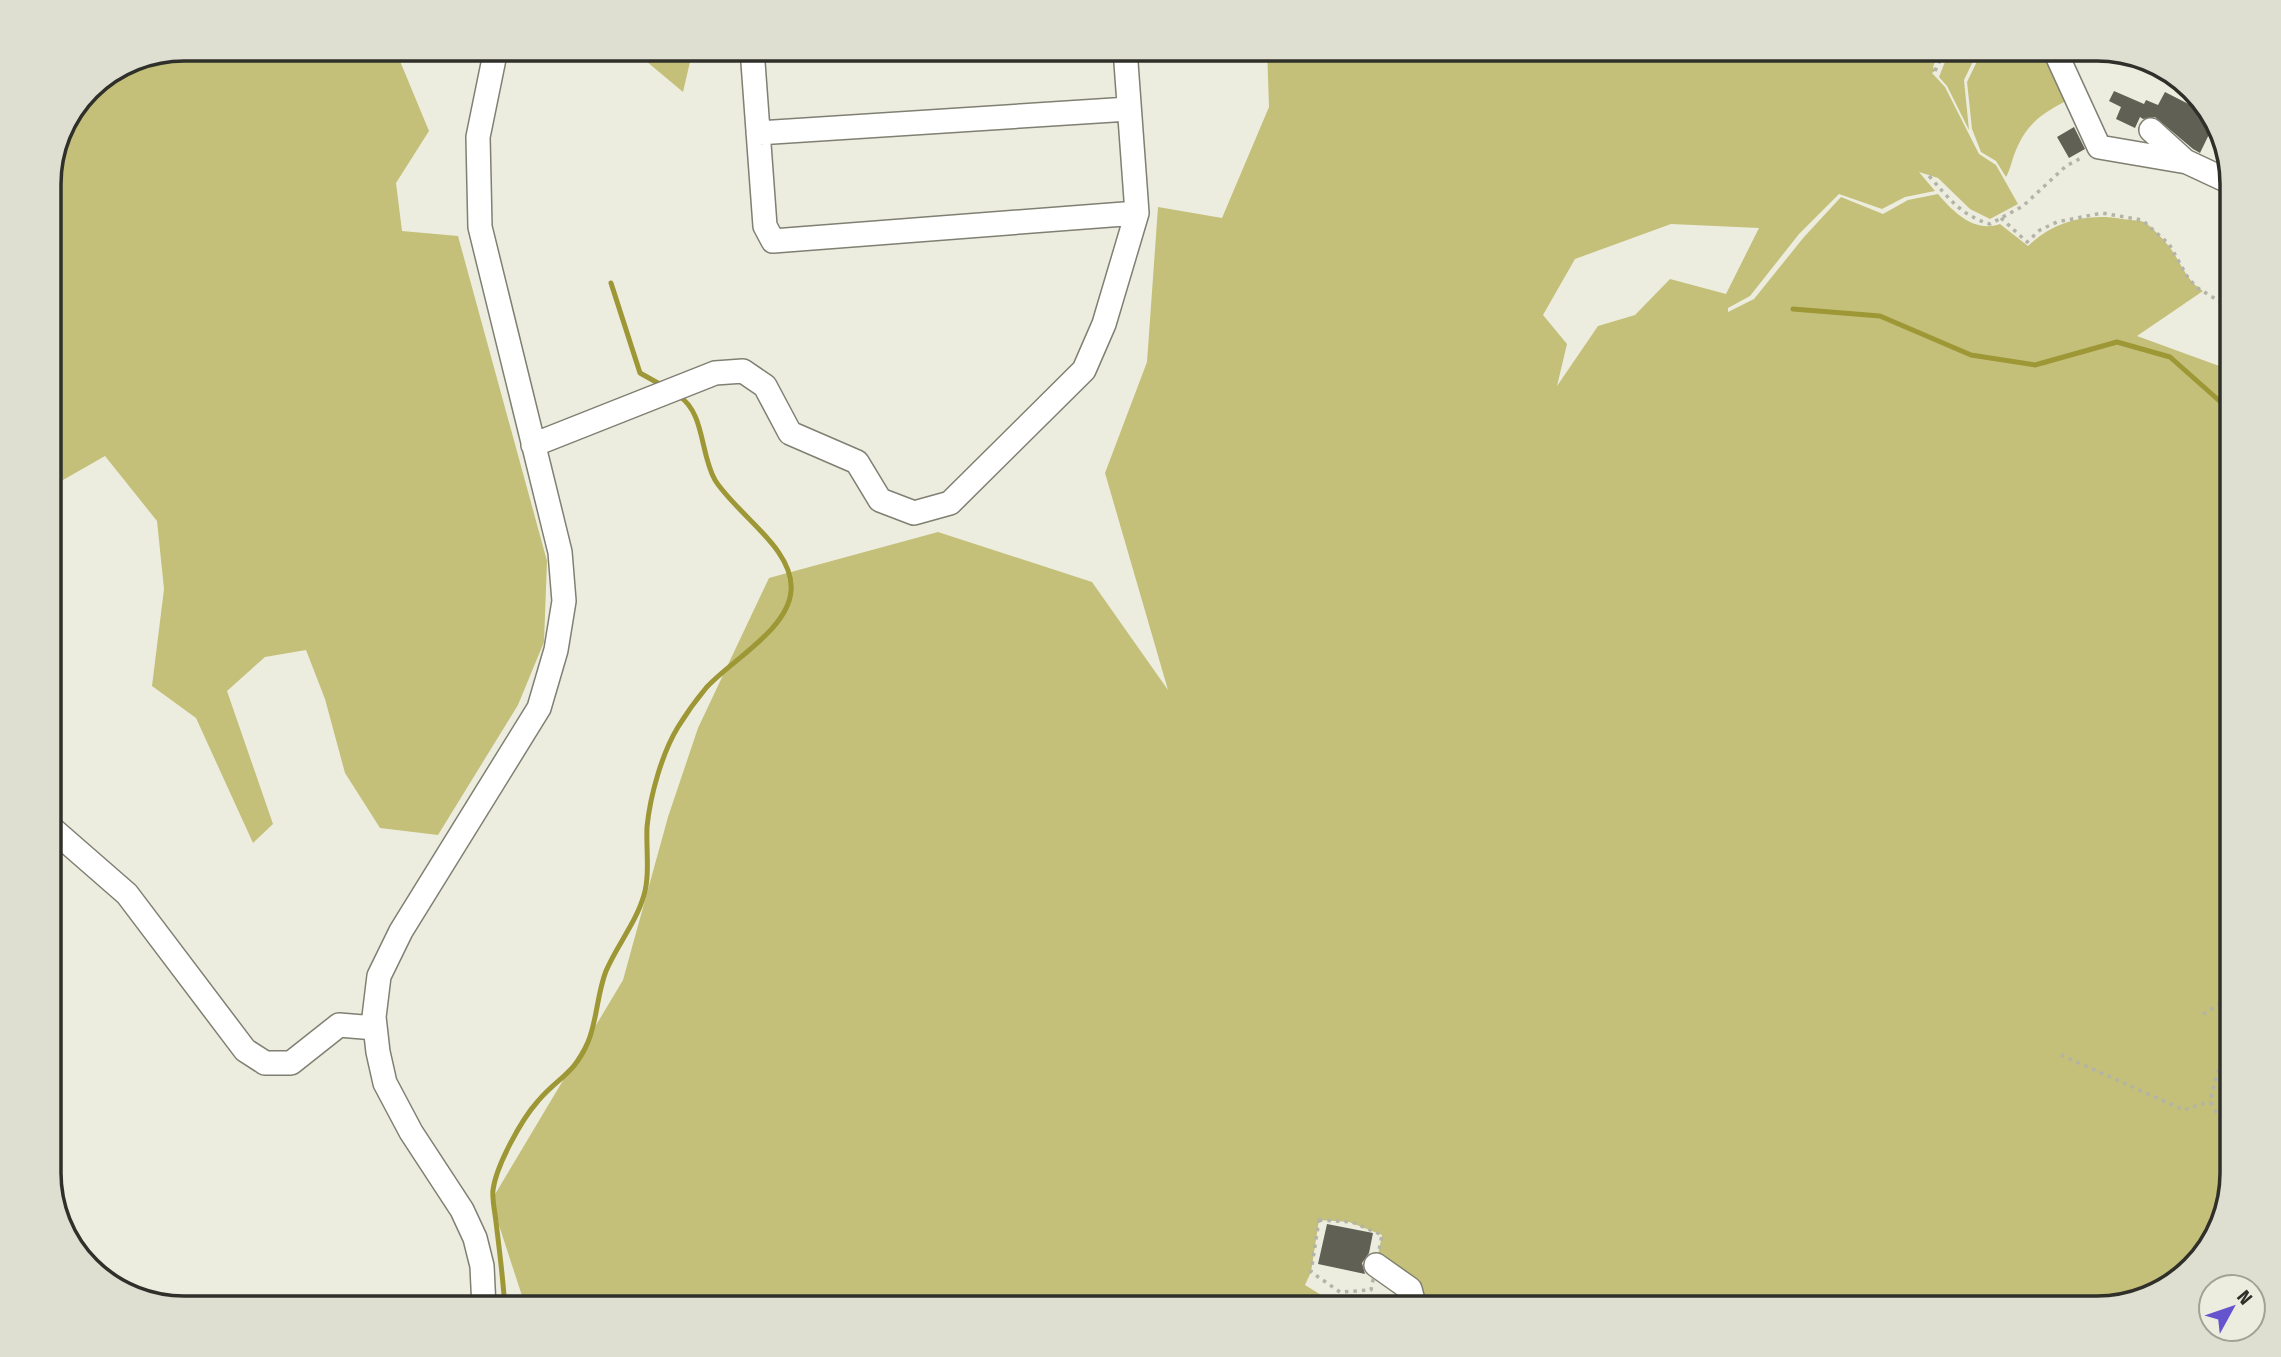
<svg xmlns="http://www.w3.org/2000/svg" width="2281" height="1357" font-family="'Fira Sans Condensed',sans-serif">
<style>
.green{fill:#c4c07a;fill-rule:evenodd}
.lines{fill:none;stroke-linecap:round;stroke-linejoin:round}
.stream{stroke:#9e9735;stroke-width:5}
.building{fill:#606054}
.minor-casing{stroke:#7f7f72;stroke-width:26}
.path{stroke:#b3b3a7;stroke-width:3.5;stroke-dasharray:3.5 5;stroke-linecap:butt}
.minor{stroke:#fff;stroke-width:23}
.rim{fill:none;stroke:#30302b;stroke-width:3.5}
</style>
<rect width="100%" height="100%" fill="#ededdf"/>
<path class="green" d="M185,49H395L429,131L396,183L402,231L458,236L547,561L544,642L518,705L438,835L380,828L345,773L325,699L306,650L265,657L227,691L273,824L253,843L196,718L152,686L164,589L157,521L105,456L49,488V176L59,132L89,88L133,59Z
M654,49H693L683,92L646,61Z
M1267,49H1940L1933,67L1935,71L1932,73L1945,87L1979,154L1996,165L2018,204L1990,219L1970,209L1938,178L1919,172L1935,191L1905,197L1882,209L1839,194L1799,234L1750,296L1728,308V312L1754,299L1804,237L1841,197L1883,214L1908,200L1938,194C1954,213 1975,233 2000,224L2028,246C2054,221 2087,213 2122,219C2128,220 2138,220 2144,222C2151,226 2162,238 2167,244C2180,259 2185,280 2203,291L2137,336L2222,367L2232,401V1173L2214,1240L2164,1290L2097,1308H1415L1376,1265L1382,1235L1349,1222L1319,1220L1311,1272L1305,1285L1342,1308H526L491,1201L623,980L668,817L698,728L769,578L938,532L1092,582L1168,690L1105,473L1147,362L1158,207L1222,218L1269,107ZM1671,224L1759,228L1726,294L1670,279L1635,315L1598,326L1557,386L1567,344L1543,315L1575,259Z
M1950,49H1979L1964,80L1969,130L1947,86L1939,77Z
M1983,49H2049L2073,97C2046,112 2029,119 2016,150C2012,159 2011,168 2006,177L1996,161L1981,152L1972,129L1967,82Z"/>
<g class="lines">
<path class="stream" d="M611,283L640,373L665,387
M1793,309L1880,316L1971,355L2035,365L2117,342L2170,357L2232,412
M503,1308L504,1295C502,1271 499,1246 496,1222C495,1212 492,1200 493,1190C496,1166 521,1120 538,1101C558,1077 574,1075 588,1042C597,1021 597,994 606,971C617,945 636,923 644,895C650,875 646,848 647,827C650,796 662,753 678,727C686,714 696,700 706,688C730,661 788,630 791,591C795,549 736,514 715,480C700,454 705,413 679,396"/>
</g>
<path class="building" d="M2114,91L2144,104L2146,100L2158,105L2165,92L2214,117L2215,122L2200,153L2193,149L2155,117L2143,119L2140,117L2135,128L2116,119L2121,107L2109,101Z
M2074,127L2085,149L2069,158L2057,137Z
M1327,1224L1373,1233L1369,1253L1362,1263L1365,1274L1318,1264Z"/>
<g class="lines">
<g class="minor-casing">
<path id="minor" d="M752,49L765,226L773,241L1137,213
M2054,49L2099,147L2187,162L2232,183
M2151,130L2184,160
M758,133L1129,109
M533,445L715,373L743,371L765,386L790,433L857,462L880,500L914,513L950,503L1084,370L1104,324L1137,213L1125,49
M49,826L127,894L245,1050L265,1063H291L339,1025L375,1028
M1376,1265L1410,1289L1415,1308
M484,1308L482,1266L475,1238L462,1210L411,1132L385,1083L378,1052L374,1017L379,976L401,931L539,708L556,650L564,601L560,552L480,227L478,137L496,49"/>
</g>
<path class="path" d="M1935,71L1945,49
M1929,176C1949,198 1960,215 1990,224L2023,206L2066,166L2083,157
M2001,218L2027,242L2040,230L2057,222L2102,213L2142,220L2169,244L2187,276L2196,287L2232,309
M2203,1014L2232,997
M2232,1048C2218,1061 2215,1083 2210,1101L2232,1143
M2061,1055L2184,1110L2210,1101
M1319,1220L1352,1222L1382,1235L1371,1290L1340,1292L1311,1272Z
M1337,1308L1340,1293"/>
<use href="#minor" class="minor"/>
</g>
<path d="M0 0H2281V1357H0ZM184 61H2097A123 123 0 0 1 2220 184V1173A123 123 0 0 1 2097 1296H184A123 123 0 0 1 61 1173V184A123 123 0 0 1 184 61Z" fill="#deded1" fill-rule="evenodd"/>
<path class="rim" d="M184 61H2097A123 123 0 0 1 2220 184V1173A123 123 0 0 1 2097 1296H184A123 123 0 0 1 61 1173V184A123 123 0 0 1 184 61Z"/>
<g transform="translate(2232 1308) rotate(50)"><circle r="33" fill="#ededdf" stroke="#a1a197" stroke-width="2"/>
<path d="M0-5L12 26L0 18L-12 26Z" fill="#6554cd"/>
<text y="-10" font-size="19" font-weight="bold" text-anchor="middle" fill="#30302b">N</text>
</g>
</svg>
